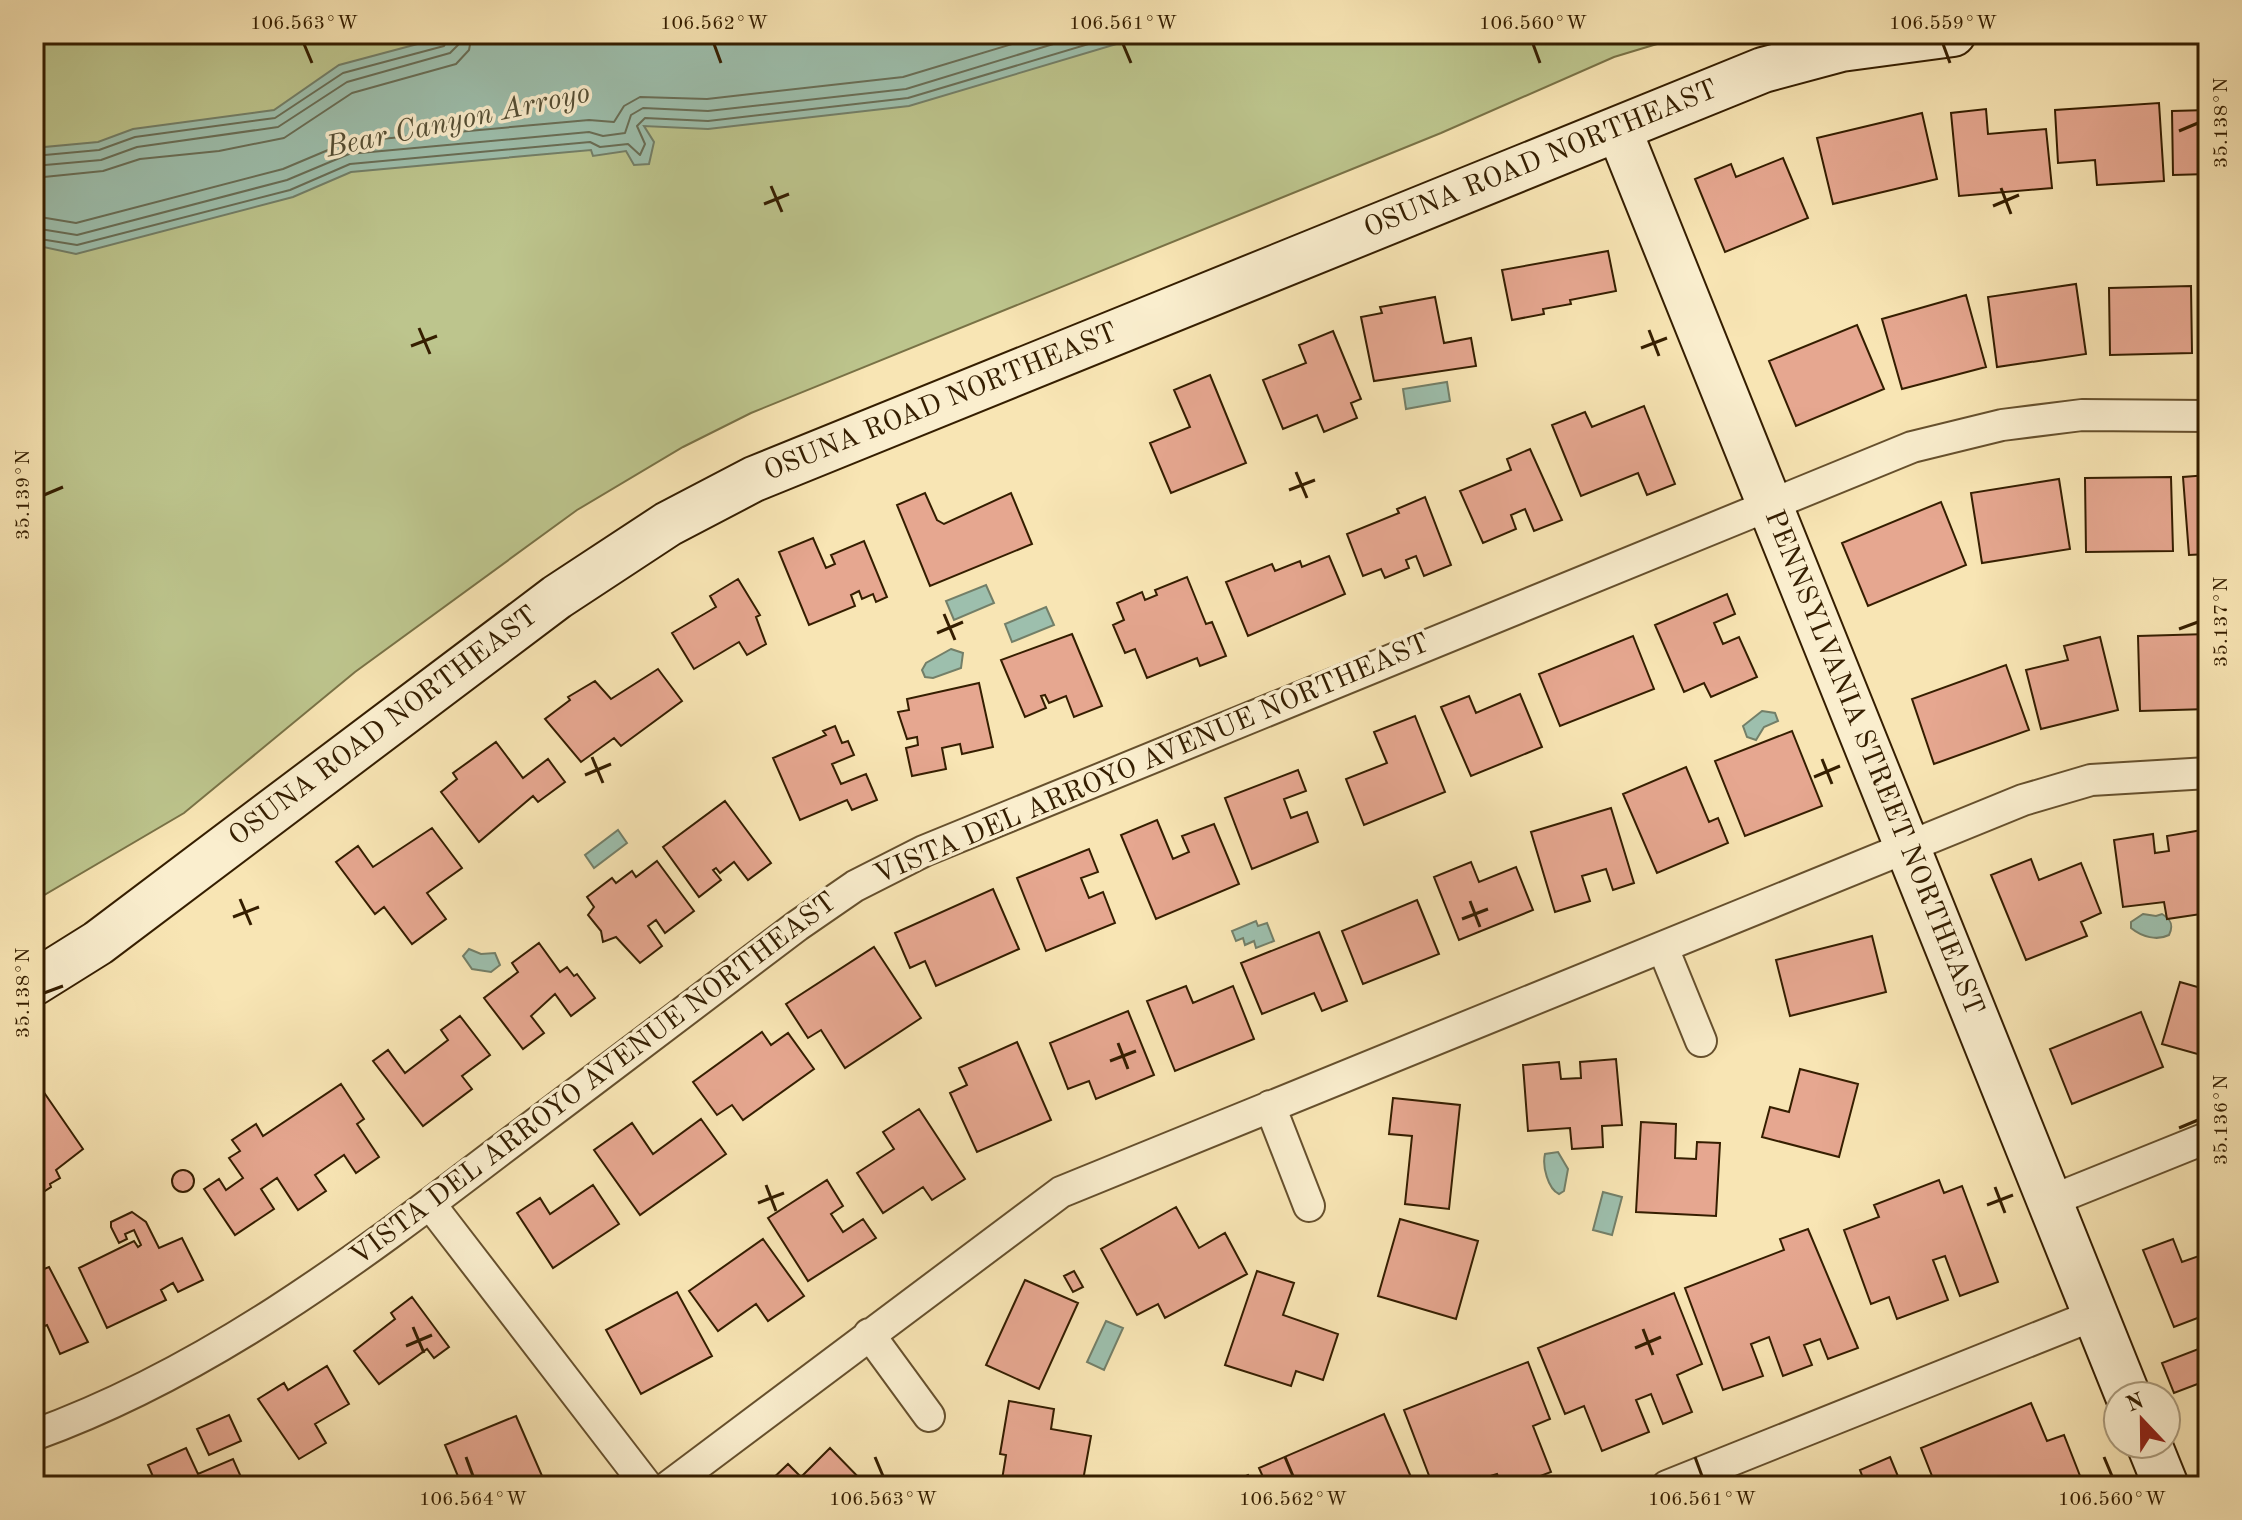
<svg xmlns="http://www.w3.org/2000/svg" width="2242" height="1520" font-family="'Old Standard TT',serif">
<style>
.green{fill:#bdc58d;stroke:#797246;stroke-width:2}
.water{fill:#9dbfad;stroke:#737f68;stroke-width:2}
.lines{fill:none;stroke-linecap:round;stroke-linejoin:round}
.shore{stroke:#696e56;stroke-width:2}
.building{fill:#e6a790;stroke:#351e00;stroke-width:2}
.street-casing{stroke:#66502d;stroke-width:34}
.secondary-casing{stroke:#351e00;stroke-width:48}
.street{stroke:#faeece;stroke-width:30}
.secondary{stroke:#faeece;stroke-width:44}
.ticks{fill:none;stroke:#351e00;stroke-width:3}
.labels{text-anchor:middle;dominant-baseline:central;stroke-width:7;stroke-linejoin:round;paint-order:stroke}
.street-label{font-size:28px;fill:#351e00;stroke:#faeece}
.water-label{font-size:30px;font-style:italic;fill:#544e34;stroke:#faeece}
.neatline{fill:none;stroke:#351e00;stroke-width:3}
.ticks-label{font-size:20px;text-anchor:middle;fill:#351e00}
</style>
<rect width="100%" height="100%" fill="#f8e5b4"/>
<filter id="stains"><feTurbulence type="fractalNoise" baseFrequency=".0025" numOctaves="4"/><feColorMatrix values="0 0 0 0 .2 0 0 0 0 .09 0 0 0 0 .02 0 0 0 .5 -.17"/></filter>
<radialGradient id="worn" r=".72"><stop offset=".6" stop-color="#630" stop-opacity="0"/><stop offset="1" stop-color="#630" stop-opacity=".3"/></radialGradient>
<path class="green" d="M34,34H1690L1614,57L1441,133L751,413L683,447L577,510L355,672L184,813L34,901Z"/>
<path class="water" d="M455,34H1150L909,106L708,129L644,126L654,142L649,164L634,165L626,151L593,156L591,150L351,172L293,197L76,254L34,245V148L98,142L133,129L274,110L339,65Z
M1447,382L1450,401L1406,409L1403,389Z
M986,585L994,603L954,620L946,601Z
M1046,607L1054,625L1012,642L1005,624Z
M951,649L963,653L961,668L933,678L925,677L922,670L926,663Z
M1762,711L1775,713L1778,721L1764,727L1756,740L1747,737L1743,726Z
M618,830L627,843L594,868L585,855Z
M2143,914L2156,916L2162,914C2171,919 2174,925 2169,935C2157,941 2142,937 2131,928V922Z
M1256,921L1258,926L1267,923L1274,941L1256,948L1254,941L1245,945L1243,938L1236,941L1232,931Z
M469,949L481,954L495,953L500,965L491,972L472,969L463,956Z
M1558,1152L1568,1169L1564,1191L1559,1194C1548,1189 1542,1166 1545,1154Z
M1603,1192L1622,1197L1612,1235L1593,1230Z
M1106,1321L1123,1328L1104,1370L1087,1362Z"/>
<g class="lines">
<path class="shore" d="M34,156L99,150L135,137L275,118L343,73L444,46L450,34
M34,166L101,160L137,147L278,127L347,82L450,53L458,45L460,34
M34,178L103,171L140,159L219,151L284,138L352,93L456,64L469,50L472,34
M34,216L76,223L283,169L347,142L589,120L614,122L624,106L640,97L707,99L903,77L1045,34
M34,228L77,235L287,180L349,154L589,132L603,136L625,133L631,115L643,108L708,111L906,89L1086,34
M34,238L77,245L290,190L350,164L590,142L600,147L628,144L640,155L645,144L637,126L645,118L708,121L908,98L1122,34"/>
</g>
<path class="building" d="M2159,103L2164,181L2097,185L2095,160L2058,163L2055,110Z
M1986,109L1988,134L2046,129L2052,188L1959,196L1951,113Z
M2208,110V174L2173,175L2172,111Z
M1922,113L1937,179L1833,204L1817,138Z
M1783,158L1808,218L1725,252L1695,179L1731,164L1736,177Z
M1608,251L1616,291L1570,300L1571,304L1543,309L1544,314L1512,320L1502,270Z
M2076,284L2086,354L1997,367L1988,297Z
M2191,286L2192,353L2110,355L2109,288Z
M1966,295L1986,367L1902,389L1882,319Z
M1435,297L1444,343L1471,338L1476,366L1374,381L1361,317L1382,313L1380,307Z
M1857,325L1884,389L1796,426L1769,361Z
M1333,331L1361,399L1351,403L1357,418L1324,432L1317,415L1283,429L1263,380L1306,363L1299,345Z
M1210,375L1246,463L1171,493L1150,443L1190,427L1174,390Z
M1644,406L1675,484L1647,495L1638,473L1581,496L1552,425L1585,412L1592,427Z
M1530,449L1562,520L1534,531L1525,509L1511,515L1516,529L1483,543L1460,491L1511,470L1507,459Z
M2208,475V554L2189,555L2183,477Z
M2171,477L2173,551L2086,552L2085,478Z
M2059,479L2070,549L1982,563L1971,493Z
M925,493L937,520L944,524L1011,493L1032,544L930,586L897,505Z
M1425,497L1451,565L1424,576L1416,556L1406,560L1409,568L1385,578L1381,569L1363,576L1347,534L1399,513L1397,509Z
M1941,502L1966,565L1868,606L1842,543Z
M813,538L826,568L835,564L831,555L864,541L887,597L876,602L873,594L862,599L859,591L851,595L855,606L809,625L779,552Z
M1329,556L1345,594L1248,636L1226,582L1272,564L1275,571L1300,561L1302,567Z
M1187,577L1206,624L1212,622L1226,656L1200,666L1197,658L1147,678L1135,649L1125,653L1113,625L1124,620L1117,603L1142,592L1145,600L1157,595L1155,590Z
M738,579L760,615L756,617L766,644L747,655L739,642L694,669L672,633L716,607L710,596Z
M1727,594L1735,614L1714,623L1723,644L1739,637L1757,677L1711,697L1704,683L1684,692L1655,625Z
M1072,634L1102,706L1074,717L1066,696L1049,703L1045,695L1041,696L1046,708L1025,717L1001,660Z
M2208,634V709L2140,711L2138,636Z
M1633,636L1654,689L1560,726L1539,674Z
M2100,637L2118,710L2041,729L2026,670L2068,660L2064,646Z
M2006,665L2029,730L1934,764L1912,699Z
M658,669L682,701L621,746L614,738L581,762L545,719L570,700L568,697L595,681L611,699Z
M979,683L993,747L962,754L960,744L942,748L946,769L912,776L906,748L918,745L917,737L907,739L898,712L909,710L907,699Z
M1520,694L1542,747L1471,776L1441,707L1469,696L1476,713Z
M1415,716L1445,792L1364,825L1346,779L1387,763L1374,732Z
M835,726L842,743L848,741L854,755L832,764L841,784L866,774L877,800L852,810L847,800L800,820L773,758L826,735L823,731Z
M1792,731L1822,806L1745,836L1715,761Z
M496,742L523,778L548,759L565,782L538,802L533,796L479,842L441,792L457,779L453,773Z
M1686,767L1709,822L1718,818L1728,843L1657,873L1623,794Z
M1298,770L1306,791L1284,799L1291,818L1307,812L1318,842L1252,869L1225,798Z
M725,801L771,863L748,880L734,862L720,873L716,868L713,870L721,880L699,897L663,847Z
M1611,808L1634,883L1613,890L1606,869L1582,876L1590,901L1555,912L1531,832Z
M1157,820L1173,859L1189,852L1182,836L1214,824L1239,884L1156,919L1121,835Z
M432,828L462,868L427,893L446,919L412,944L384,907L375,914L336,862L358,846L373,867Z
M2202,830L2208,913L2167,919L2164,902L2123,907L2114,840L2153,834L2155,853L2169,851L2167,836Z
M1089,849L1098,872L1081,878L1089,898L1103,892L1115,923L1046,951L1017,878Z
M2031,859L2039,880L2081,863L2101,913L2081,922L2087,936L2026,960L1991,875Z
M657,861L694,911L665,933L656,920L648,926L662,946L640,963L616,937L603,942L601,931L588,915L594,907L587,897L612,878L616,883L632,871L636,877Z
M1471,862L1479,882L1516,867L1533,910L1459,940L1434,877Z
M993,889L1019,949L936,986L925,961L910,968L895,933Z
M1417,900L1439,954L1363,984L1342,931Z
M1319,932L1347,1001L1322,1011L1314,993L1262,1014L1241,963Z
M1872,936L1886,992L1790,1016L1776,960Z
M539,943L560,972L567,967L574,976L577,974L595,998L571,1016L555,994L531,1016L544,1033L523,1049L484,998L518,972L512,963Z
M874,947L921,1018L845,1068L821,1030L808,1038L786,1004Z
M2180,982L2208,990V1057L2162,1044Z
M1186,986L1193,1003L1233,986L1254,1039L1175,1071L1147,1001Z
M1128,1011L1154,1075L1096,1099L1089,1081L1068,1089L1050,1043Z
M2141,1012L2163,1067L2072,1104L2050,1049Z
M460,1016L490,1055L462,1076L472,1089L423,1126L373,1061L388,1050L405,1073L448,1040L441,1030Z
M762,1032L771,1045L788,1033L814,1069L743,1120L732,1105L717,1115L693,1082Z
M1017,1042L1051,1120L977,1152L950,1093L967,1085L959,1068Z
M1616,1059L1622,1125L1602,1126L1603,1147L1572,1149L1570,1128L1528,1131L1523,1065L1559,1062L1561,1079L1581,1078L1580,1062Z
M1800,1069L1858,1084L1839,1157L1762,1137L1770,1107L1789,1112Z
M341,1084L364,1119L357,1124L379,1157L356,1173L344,1155L315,1175L326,1191L298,1210L277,1178L261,1189L274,1209L235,1235L204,1189L219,1179L226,1190L243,1178L229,1158L240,1151L232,1140L256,1124L263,1136Z
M43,1091L83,1149L56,1170L60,1178L50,1184L51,1187L34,1198V1096Z
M1393,1098L1460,1105L1449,1209L1405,1204L1412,1136L1389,1134Z
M919,1109L965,1179L932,1200L923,1187L883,1213L857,1173L894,1149L883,1132Z
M701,1119L726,1154L640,1215L594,1150L632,1123L653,1154Z
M1641,1122L1676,1124L1675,1158L1696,1159L1697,1142L1720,1143L1716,1216L1636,1212Z
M172 1181a11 11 0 1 1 22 0a11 11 0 1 1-22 0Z
M827,1180L843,1206L831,1214L843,1232L863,1219L876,1238L808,1281L768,1218Z
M1939,1180L1944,1193L1962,1186L1998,1282L1960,1296L1945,1256L1933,1260L1948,1300L1897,1319L1889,1297L1871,1304L1844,1230L1879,1217L1874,1205Z
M593,1185L619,1224L553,1268L517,1213L540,1198L550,1214Z
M1176,1207L1199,1248L1225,1233L1247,1274L1165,1318L1158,1304L1137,1315L1101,1249Z
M132,1212L146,1222L159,1248L182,1238L203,1280L178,1292L173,1283L161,1290L166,1300L107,1328L79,1268L134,1241L138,1247L141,1245L134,1230L125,1234L127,1239L119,1243L111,1227V1222Z
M1400,1219L1478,1241L1456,1319L1378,1296Z
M1808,1229L1858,1348L1828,1359L1820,1339L1804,1345L1812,1365L1783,1376L1769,1337L1751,1344L1763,1376L1723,1390L1685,1288L1784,1250L1780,1239Z
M763,1239L804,1296L768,1321L756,1304L718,1331L689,1291Z
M2173,1239L2182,1262L2205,1254L2200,1242L2208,1239V1314L2174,1327L2143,1250Z
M49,1267L88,1342L60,1354L47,1325L34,1330V1273Z
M1074,1271L1083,1287L1073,1292L1064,1276Z
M1257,1271L1294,1283L1283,1315L1338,1334L1323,1380L1296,1371L1291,1386L1225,1365Z
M1025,1280L1078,1303L1039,1389L986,1365Z
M677,1292L712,1356L641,1394L606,1330Z
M1674,1293L1702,1364L1677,1375L1692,1412L1663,1424L1651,1394L1636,1400L1649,1432L1602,1451L1584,1406L1565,1414L1538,1348Z
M412,1297L449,1347L434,1358L427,1349L379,1384L354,1351L395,1319L391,1313Z
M34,1333L43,1354L34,1359Z
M2201,1348L2208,1365V1380L2174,1393L2162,1363Z
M1528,1362L1550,1419L1533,1426L1551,1472L1514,1486H1502L1497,1474L1484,1478L1487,1486H1433L1404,1410Z
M327,1366L349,1404L315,1424L326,1443L299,1459L258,1399L284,1383L288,1390Z
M2208,1396V1417L2201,1399Z
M1009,1401L1054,1409L1051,1429L1091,1436L1082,1486H1001L1006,1455L1000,1454Z
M2031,1403L2047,1441L2064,1435L2084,1486H1920L1918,1482L1932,1476L1921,1448Z
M1384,1414L1411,1477L1391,1486H1267L1259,1468Z
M229,1415L241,1441L209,1455L197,1429Z
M516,1416L546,1485L462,1486L445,1445Z
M186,1448L198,1474L233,1459L245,1486H157L148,1465Z
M830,1448L867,1486H765L788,1464L801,1477Z
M1890,1457L1902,1486H1866L1860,1470Z
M1248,1475L1252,1486H1221Z
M1844,1479L1847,1486H1828Z"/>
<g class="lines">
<g class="street-casing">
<path id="street" d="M1663,948L1701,1041
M1270,1106L1309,1206
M2050,1201L2204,1139
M430,1204L647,1486
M869,1334L929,1416
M34,1435C206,1373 354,1262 498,1152C598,1077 698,1001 797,926L855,886L924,851L1912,447L2002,425L2082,415L2208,416
M669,1486L1061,1192L2023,800L2091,780L2208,773
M1667,1486L2094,1315"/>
</g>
<g class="secondary-casing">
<path id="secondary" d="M1619,130L2128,1396
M34,983L98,943L557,597L668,524L754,479L1763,70L1841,49L1953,34
M2149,1444L2166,1486"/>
</g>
<use href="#street" class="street"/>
<use href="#secondary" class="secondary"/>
</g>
<path class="ticks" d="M304,44L312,63M714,44L721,63M1123,44L1131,63M1533,44L1540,63M1943,44L1950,63M2179,131L2198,123M771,186L782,212M2001,188L2011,214M764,204L789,194M1993,206L2019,195M419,328L430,354M1649,330L1659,356M411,346L437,336M1641,348L1667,338M1296,472L1307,498M1289,490L1315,480M44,495L63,487M944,614L955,640M2179,629L2198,622M937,633L963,622M592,757L603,783M1822,759L1832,784M585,775L611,764M1814,777L1840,766M240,899L251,925M1470,901L1480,927M233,917L259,907M1462,919L1488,909M44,993L63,986M1118,1043L1128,1069M1110,1061L1136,1051M2179,1128L2198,1120M766,1185L776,1211M1995,1187L2005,1213M758,1203L784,1193M1987,1205L2013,1195M413,1327L424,1353M1643,1329L1653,1355M406,1346L432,1335M1635,1348L1661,1337M466,1457L473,1476M875,1457L883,1476M1285,1457L1293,1476M1695,1457L1702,1476M2104,1457L2112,1476"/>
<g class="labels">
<g class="street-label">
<text transform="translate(1541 160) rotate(-22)">OSUNA ROAD NORTHEAST</text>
<text transform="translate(941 403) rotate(-22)">OSUNA ROAD NORTHEAST</text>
<text transform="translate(384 727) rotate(-37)">OSUNA ROAD NORTHEAST</text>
<text transform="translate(1152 760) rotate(-23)">VISTA DEL ARROYO AVENUE NORTHEAST</text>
<text transform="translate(1873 763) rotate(68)">PENNSYLVANIA STREET NORTHEAST</text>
<text transform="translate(594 1080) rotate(-37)">VISTA DEL ARROYO AVENUE NORTHEAST</text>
</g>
<g class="water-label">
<text transform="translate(458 121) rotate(-12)">Bear Canyon Arroyo</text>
</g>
</g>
<rect width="2242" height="1520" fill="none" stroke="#f8e5b4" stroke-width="88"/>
<g transform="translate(2142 1420) rotate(338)"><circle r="38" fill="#faeece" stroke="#ab9b7c" stroke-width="2"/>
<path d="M0-6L14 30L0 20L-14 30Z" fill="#8f2418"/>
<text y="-12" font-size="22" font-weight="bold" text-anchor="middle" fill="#351e00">N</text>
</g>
<rect x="44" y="44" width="2154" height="1432" class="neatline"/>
<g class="ticks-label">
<text x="304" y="29">106.563°W</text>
<text x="714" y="29">106.562°W</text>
<text x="1123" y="29">106.561°W</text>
<text x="1533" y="29">106.560°W</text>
<text x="1943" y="29">106.559°W</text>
<text transform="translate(2220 123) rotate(-90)" y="7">35.138°N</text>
<text transform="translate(22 495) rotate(-90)" y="7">35.139°N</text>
<text transform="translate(2220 622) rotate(-90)" y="7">35.137°N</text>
<text transform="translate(22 993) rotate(-90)" y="7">35.138°N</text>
<text transform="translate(2220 1120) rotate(-90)" y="7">35.136°N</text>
<text x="473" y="1505">106.564°W</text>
<text x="883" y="1505">106.563°W</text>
<text x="1293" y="1505">106.562°W</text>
<text x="1702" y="1505">106.561°W</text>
<text x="2112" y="1505">106.560°W</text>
</g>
<rect width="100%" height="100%" filter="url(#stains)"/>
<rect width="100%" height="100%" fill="url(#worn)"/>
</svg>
